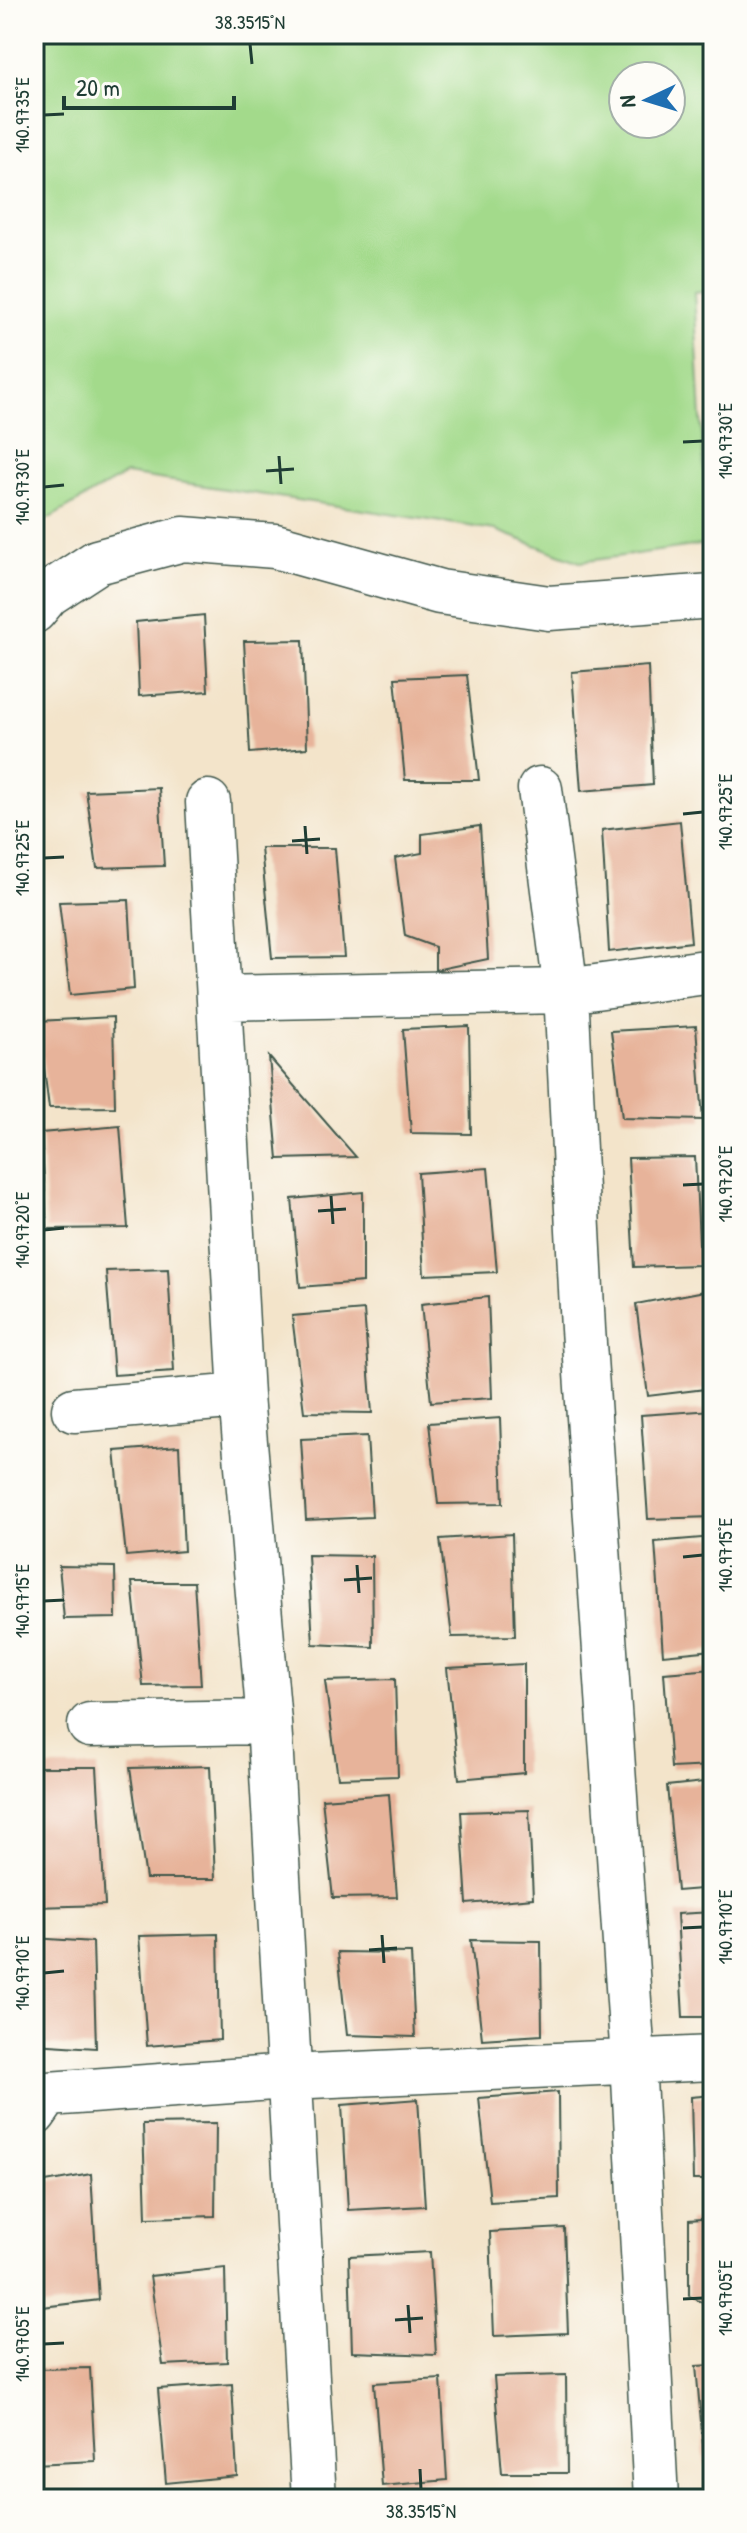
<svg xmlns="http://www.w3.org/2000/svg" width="747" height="2533" font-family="'Patrick Hand',sans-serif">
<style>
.green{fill:#a3da8b;stroke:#618c60;stroke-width:2;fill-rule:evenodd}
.building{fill:#e7b39a}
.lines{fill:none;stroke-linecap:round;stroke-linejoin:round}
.street-casing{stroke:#3f564a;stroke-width:47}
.street{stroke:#fff;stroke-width:44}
.ticks{fill:none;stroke:#1f3d34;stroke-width:3}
.neatline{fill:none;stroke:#1f3d34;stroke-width:3}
.ticks-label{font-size:20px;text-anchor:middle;fill:#1f3d34}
</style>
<rect width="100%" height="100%" fill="#fdfcf7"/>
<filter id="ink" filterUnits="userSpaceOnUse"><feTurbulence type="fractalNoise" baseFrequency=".0125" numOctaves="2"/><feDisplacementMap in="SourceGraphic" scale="16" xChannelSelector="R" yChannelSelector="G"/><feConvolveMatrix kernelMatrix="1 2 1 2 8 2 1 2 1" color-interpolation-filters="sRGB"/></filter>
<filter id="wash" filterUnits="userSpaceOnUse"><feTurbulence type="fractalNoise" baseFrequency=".006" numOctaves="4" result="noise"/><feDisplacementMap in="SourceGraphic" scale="32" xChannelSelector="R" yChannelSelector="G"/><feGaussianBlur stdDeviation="1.8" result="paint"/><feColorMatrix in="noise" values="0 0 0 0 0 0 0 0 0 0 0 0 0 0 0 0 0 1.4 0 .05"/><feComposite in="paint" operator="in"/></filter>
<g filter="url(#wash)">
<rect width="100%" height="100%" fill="#f3e4ca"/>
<path class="green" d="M34,34H713V290L694,292L708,544L580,562L495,530L126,474L34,527ZM623,76H671V124H623Z"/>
<g id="blocks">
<path class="building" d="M204,615L208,691L139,696L136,622Z
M303,640L307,748L250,753L244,641Z
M648,666L653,785L581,791L572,672Z
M467,675L479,780H405L395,678Z
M159,788L164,866L97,868L86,791Z
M680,821L691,942L609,952L602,830Z
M480,826L488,959L435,970V947L405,936L395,858L422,853V834Z
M261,848H335L344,957L272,958Z
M129,900L134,989L70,995L59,902Z
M113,1017L115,1107L49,1108L38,1021Z
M469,1026L471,1134L411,1133L403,1029Z
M696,1026L703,1120L622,1118L611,1031Z
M269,1057L356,1157L278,1159Z
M120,1126L128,1228L47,1229L41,1133Z
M695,1157L700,1265L634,1267L628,1158Z
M488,1168L497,1272L424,1275L418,1173Z
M363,1192V1282L300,1287L292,1199Z
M168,1269L174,1371L114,1375L106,1271Z
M710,1290L713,1388L648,1396L636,1304Z
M488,1297L492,1398L431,1402L421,1304Z
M364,1310L372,1413L304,1412L292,1316Z
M34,1331H36L42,1420H34Z
M713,1410V1517L648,1519L641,1415Z
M500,1418L503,1503L438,1504L429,1423Z
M367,1436L372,1517L306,1520L301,1439Z
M179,1446L184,1551L126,1556L115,1451Z
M512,1534L515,1636L452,1637L440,1539Z
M713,1537V1650L663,1655L655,1542Z
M308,1555L372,1556L373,1647L313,1644Z
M59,1566L115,1567L116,1618L64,1619Z
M132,1582H194L201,1685L143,1686Z
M524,1664V1773L459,1779L447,1668Z
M713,1669V1766L671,1768L664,1673Z
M395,1679L398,1776L338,1778L325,1681Z
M210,1766L215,1879H146L130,1768Z
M34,1767H97L105,1905L34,1907Z
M713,1781V1888L677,1891L667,1786Z
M389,1794L397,1897L333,1898L322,1799Z
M529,1810L533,1898L467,1904L461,1812Z
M713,1912V2017H683L677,1914Z
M218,1934L220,2040L147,2046L139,1936Z
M34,1938L93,1942L96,2048L34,2044Z
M471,1940L541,1941L542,2035L482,2039Z
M338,1952L411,1953L415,2037L347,2035Z
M558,2092L559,2198L490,2202L479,2098Z
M713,2095V2180H693L691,2097Z
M418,2099L425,2206L348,2210L342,2105Z
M216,2123L215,2216L146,2218L143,2124Z
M91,2174L99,2300L34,2308V2184Z
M713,2218V2308L689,2296V2220Z
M564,2228L568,2333L494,2336L490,2232Z
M430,2252L436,2355L352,2352L349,2256Z
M225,2268L227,2362L163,2365L150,2276Z
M713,2365V2466L705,2467L696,2366Z
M90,2368L95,2461L34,2464V2369Z
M566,2375L567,2473H502L494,2377Z
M441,2379L447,2480L382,2486L374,2383Z
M232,2384L237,2476L166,2483L158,2389Z"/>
</g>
</g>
<g filter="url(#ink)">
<use href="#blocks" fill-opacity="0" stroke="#3f564a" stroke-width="2"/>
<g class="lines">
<g class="street-casing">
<path id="street" d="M34,611L48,594L97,562L183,539L275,546L440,592L549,608L713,596
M540,789L566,991L583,1329L633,2060L656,2499
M208,802L241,1396L269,1722L314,2499
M220,998L566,991L713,971
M74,1410L241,1396
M90,1725L269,1722
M34,2114L48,2094L288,2077L713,2058"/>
</g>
<use href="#street" class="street"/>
</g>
</g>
<path class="ticks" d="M250,44L252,64M44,115L64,114M683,442L703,441M279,456L281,484M266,471L294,469M44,487L64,485M683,814L703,812M305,826L307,854M292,841L320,839M44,858L64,857M683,1185L703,1184M331,1196L333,1224M318,1211L346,1209M44,1230L64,1228M683,1557L703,1555M357,1565L359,1593M344,1580L372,1578M44,1601L64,1600M683,1928L703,1927M382,1935L384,1963M369,1950L397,1948M44,1973L64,1971M683,2299L703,2298M408,2305L410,2333M395,2320L423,2318M44,2344L64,2343M420,2469L421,2489"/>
<rect width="747" height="2533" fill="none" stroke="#fdfcf7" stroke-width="88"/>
<g transform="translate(647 100) rotate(266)"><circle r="38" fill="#fdfcf7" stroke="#a4b0a9" stroke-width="2"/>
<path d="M0-6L14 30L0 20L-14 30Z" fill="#1f6fb2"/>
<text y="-12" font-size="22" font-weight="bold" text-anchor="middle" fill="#1f3d34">N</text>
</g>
<path d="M64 96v12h170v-12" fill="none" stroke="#1f3d34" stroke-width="4"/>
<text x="76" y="96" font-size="24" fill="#1f3d34" stroke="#fdfcf7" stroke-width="6" paint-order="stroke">20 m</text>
<rect x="44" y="44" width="659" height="2445" class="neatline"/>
<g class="ticks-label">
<text x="250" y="29">38.3515°N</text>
<text transform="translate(22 115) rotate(-90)" y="7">140.9735°E</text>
<text transform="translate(725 441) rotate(-90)" y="7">140.9730°E</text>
<text transform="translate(22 487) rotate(-90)" y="7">140.9730°E</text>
<text transform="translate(725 812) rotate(-90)" y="7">140.9725°E</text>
<text transform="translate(22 858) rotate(-90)" y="7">140.9725°E</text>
<text transform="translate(725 1184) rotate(-90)" y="7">140.9720°E</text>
<text transform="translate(22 1230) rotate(-90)" y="7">140.9720°E</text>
<text transform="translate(725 1555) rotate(-90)" y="7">140.9715°E</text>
<text transform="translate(22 1601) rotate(-90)" y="7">140.9715°E</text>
<text transform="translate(725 1927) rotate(-90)" y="7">140.9710°E</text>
<text transform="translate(22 1973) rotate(-90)" y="7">140.9710°E</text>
<text transform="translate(725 2298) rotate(-90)" y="7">140.9705°E</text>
<text transform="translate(22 2344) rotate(-90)" y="7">140.9705°E</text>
<text x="421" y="2518">38.3515°N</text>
</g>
</svg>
